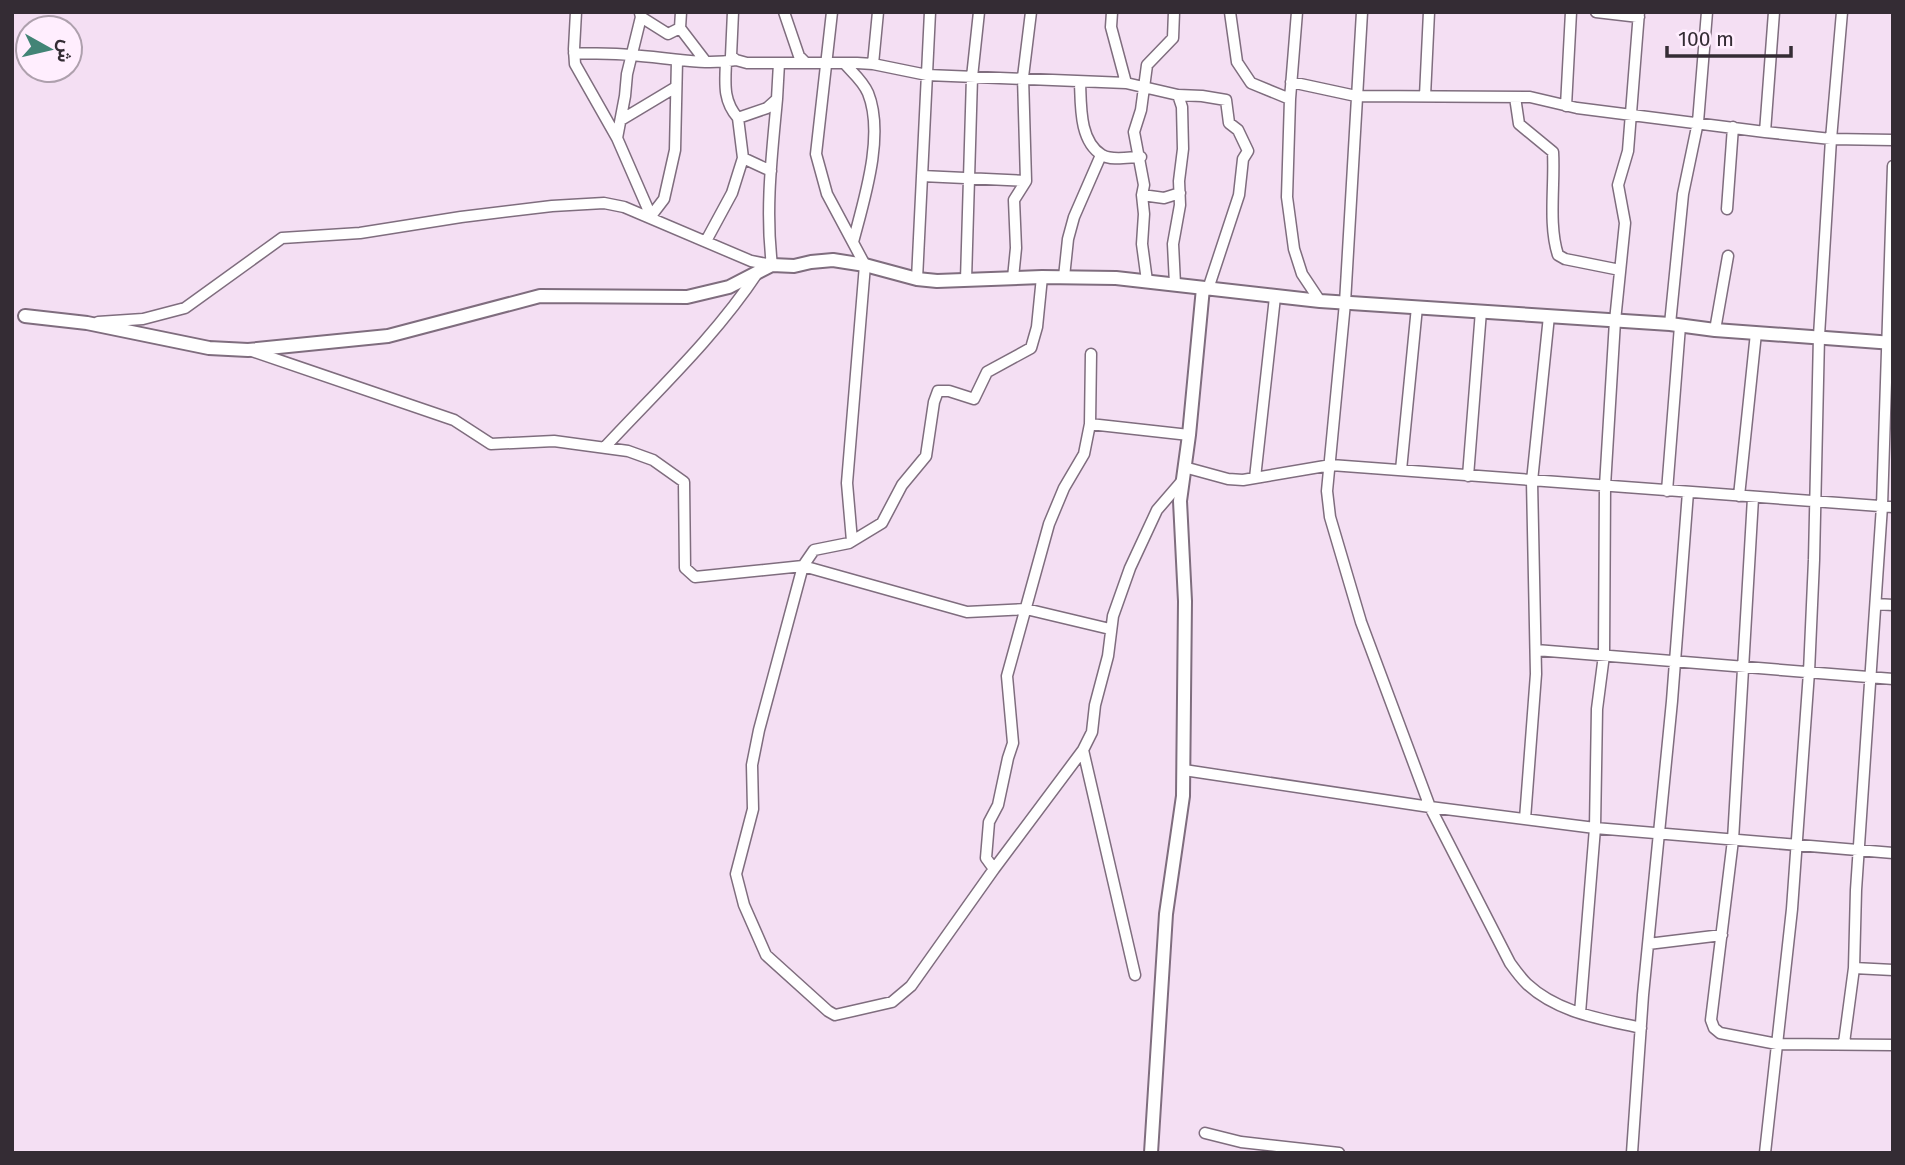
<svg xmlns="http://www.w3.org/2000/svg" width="1905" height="1165" font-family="'Fira Sans',Vazirmatn,sans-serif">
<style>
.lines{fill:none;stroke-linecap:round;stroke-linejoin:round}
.minor-casing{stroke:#7f6d7e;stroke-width:13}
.secondary-casing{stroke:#7f6d7e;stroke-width:16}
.minor{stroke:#fff;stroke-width:10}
.secondary{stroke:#fff;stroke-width:12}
</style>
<rect width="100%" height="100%" fill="#f4dff3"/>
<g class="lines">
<g class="minor-casing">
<path id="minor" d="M576,12L574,49L575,64L617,138
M681,12L680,28L706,62
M733,12L731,56L736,60L747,63H857L873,64L927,75L1126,83L1178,95L1202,96L1226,100L1229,123L1238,130L1248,151L1243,159L1239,195L1208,289
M784,12L799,56L806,63
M832,12L816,154L827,194L865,265L847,483L852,541
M1112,12L1111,27L1126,83
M1230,12L1237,62L1251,83L1290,99
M1297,12L1290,99L1287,197L1294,249L1302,274L1320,301
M1362,12L1345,303L1327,491L1330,517L1361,622L1430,807L1510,963C1515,970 1521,978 1527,984C1558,1013 1602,1019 1641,1028
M1596,12L1639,17
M1639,12L1628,151L1618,185L1625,223L1615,321L1605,486L1604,655L1597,709L1595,828L1893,853
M640,13L641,17L668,34L680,28
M641,17L627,74L625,96L617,138L651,216
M574,53C593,54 612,53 630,55C665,57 701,66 736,60
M726,62C725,84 723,101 738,118
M845,64C853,73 863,81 868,93C885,135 864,200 853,242
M873,64L878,12
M1080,82C1081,105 1079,141 1102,155C1111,161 1130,157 1141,157
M1291,82L1356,96L1530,97L1577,108L1765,132L1831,139L1893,140
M1425,96L1429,12
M1515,97L1519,124L1553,152C1555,185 1548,224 1558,255L1565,259L1620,270
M1566,106L1571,12
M621,120L676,87
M1765,132L1774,12
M743,158L771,171
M922,176L1026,181
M1142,195L1164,198L1180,193
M1727,209L1733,127
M651,216L664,199L675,150L677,60
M706,241L732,193L743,158L738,118L767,108L777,99L779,63
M1042,277L1037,327L1031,348L987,372L974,399L949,391H938L934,402L926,456L902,485L882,523L849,543L814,550L803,566L759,730L752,765L753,809L736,874L744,905L766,955L828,1011L835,1015L892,1002L911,986L994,869L1083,750
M1064,277L1068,239L1074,217L1101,155
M1013,278L1016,248L1014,200L1026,181L1023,77L1031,12
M917,279L930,12
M966,280L972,77L979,12
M1147,281L1142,244L1144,214L1142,195L1144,185L1134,132L1141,110L1147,65L1173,38L1174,12
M1175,284L1173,244L1180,205L1179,181L1183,149L1182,107L1178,95
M98,322L143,319L185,308L282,238L360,233L461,217L552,206L604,203L624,207L751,261L772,265C765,209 772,154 777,99
M1670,324L1683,194L1698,122L1707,12
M1715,330L1728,256
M252,351L454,420L491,444L554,441L628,451L653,460L684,482L685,568L695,577L803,566L967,612L1026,609L1110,629
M1091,354L1090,424L1189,435
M605,447C658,390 715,337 758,272
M1184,467L1228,479L1243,480L1331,465L1893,507
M1401,470L1417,307
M1468,476L1481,311
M1255,478L1275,297
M1667,491L1680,326
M1739,496L1756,333
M1753,498L1733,840L1711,1020L1714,1028L1720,1033L1777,1044L1893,1045
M1876,604L1893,605
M1536,650L1893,679
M1184,770L1430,807L1595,828L1580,1013
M1525,819L1536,674L1532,481L1549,316
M994,869L986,858L989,822L998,805L1008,758L1013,743L1007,676L1049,524L1064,488L1084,454L1090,424
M1648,944L1722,935
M1854,968L1893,970
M1135,975L1083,750L1092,732L1095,705L1108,656L1113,616L1130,568L1157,510L1182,481
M1844,1043L1854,968L1856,890L1882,506L1893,166
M1205,1133L1241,1142L1339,1153
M1632,1153L1643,995L1672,701L1688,492
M1765,1153L1792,909L1809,672L1814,560L1819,336L1831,139L1842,12"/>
</g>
<g class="secondary-casing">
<path id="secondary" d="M25,316L87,323L209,348L248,350L388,336L540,296L687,297L729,287L772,265L794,266L811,262L833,260L865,265L917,279L937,281L1042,277L1116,278L1320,301L1670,324L1715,330L1893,343
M1151,1153L1166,914L1183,796L1185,601L1180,501L1189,435L1203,288"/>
</g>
<use href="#minor" class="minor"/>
<use href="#secondary" class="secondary"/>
</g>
<rect width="1905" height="1165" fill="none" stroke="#342c34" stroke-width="28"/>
<g transform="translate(49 49) rotate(98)"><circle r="33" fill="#ffeefe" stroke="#aea0ad" stroke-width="2"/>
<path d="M0-5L12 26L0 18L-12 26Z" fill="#428476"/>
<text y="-10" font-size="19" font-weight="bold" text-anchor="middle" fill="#342c34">ش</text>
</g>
<path d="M1667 46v10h124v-10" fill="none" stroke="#342c34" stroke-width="3.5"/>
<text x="1678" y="46" font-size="21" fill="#342c34" stroke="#ffeefe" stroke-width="5" paint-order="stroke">100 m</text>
</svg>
